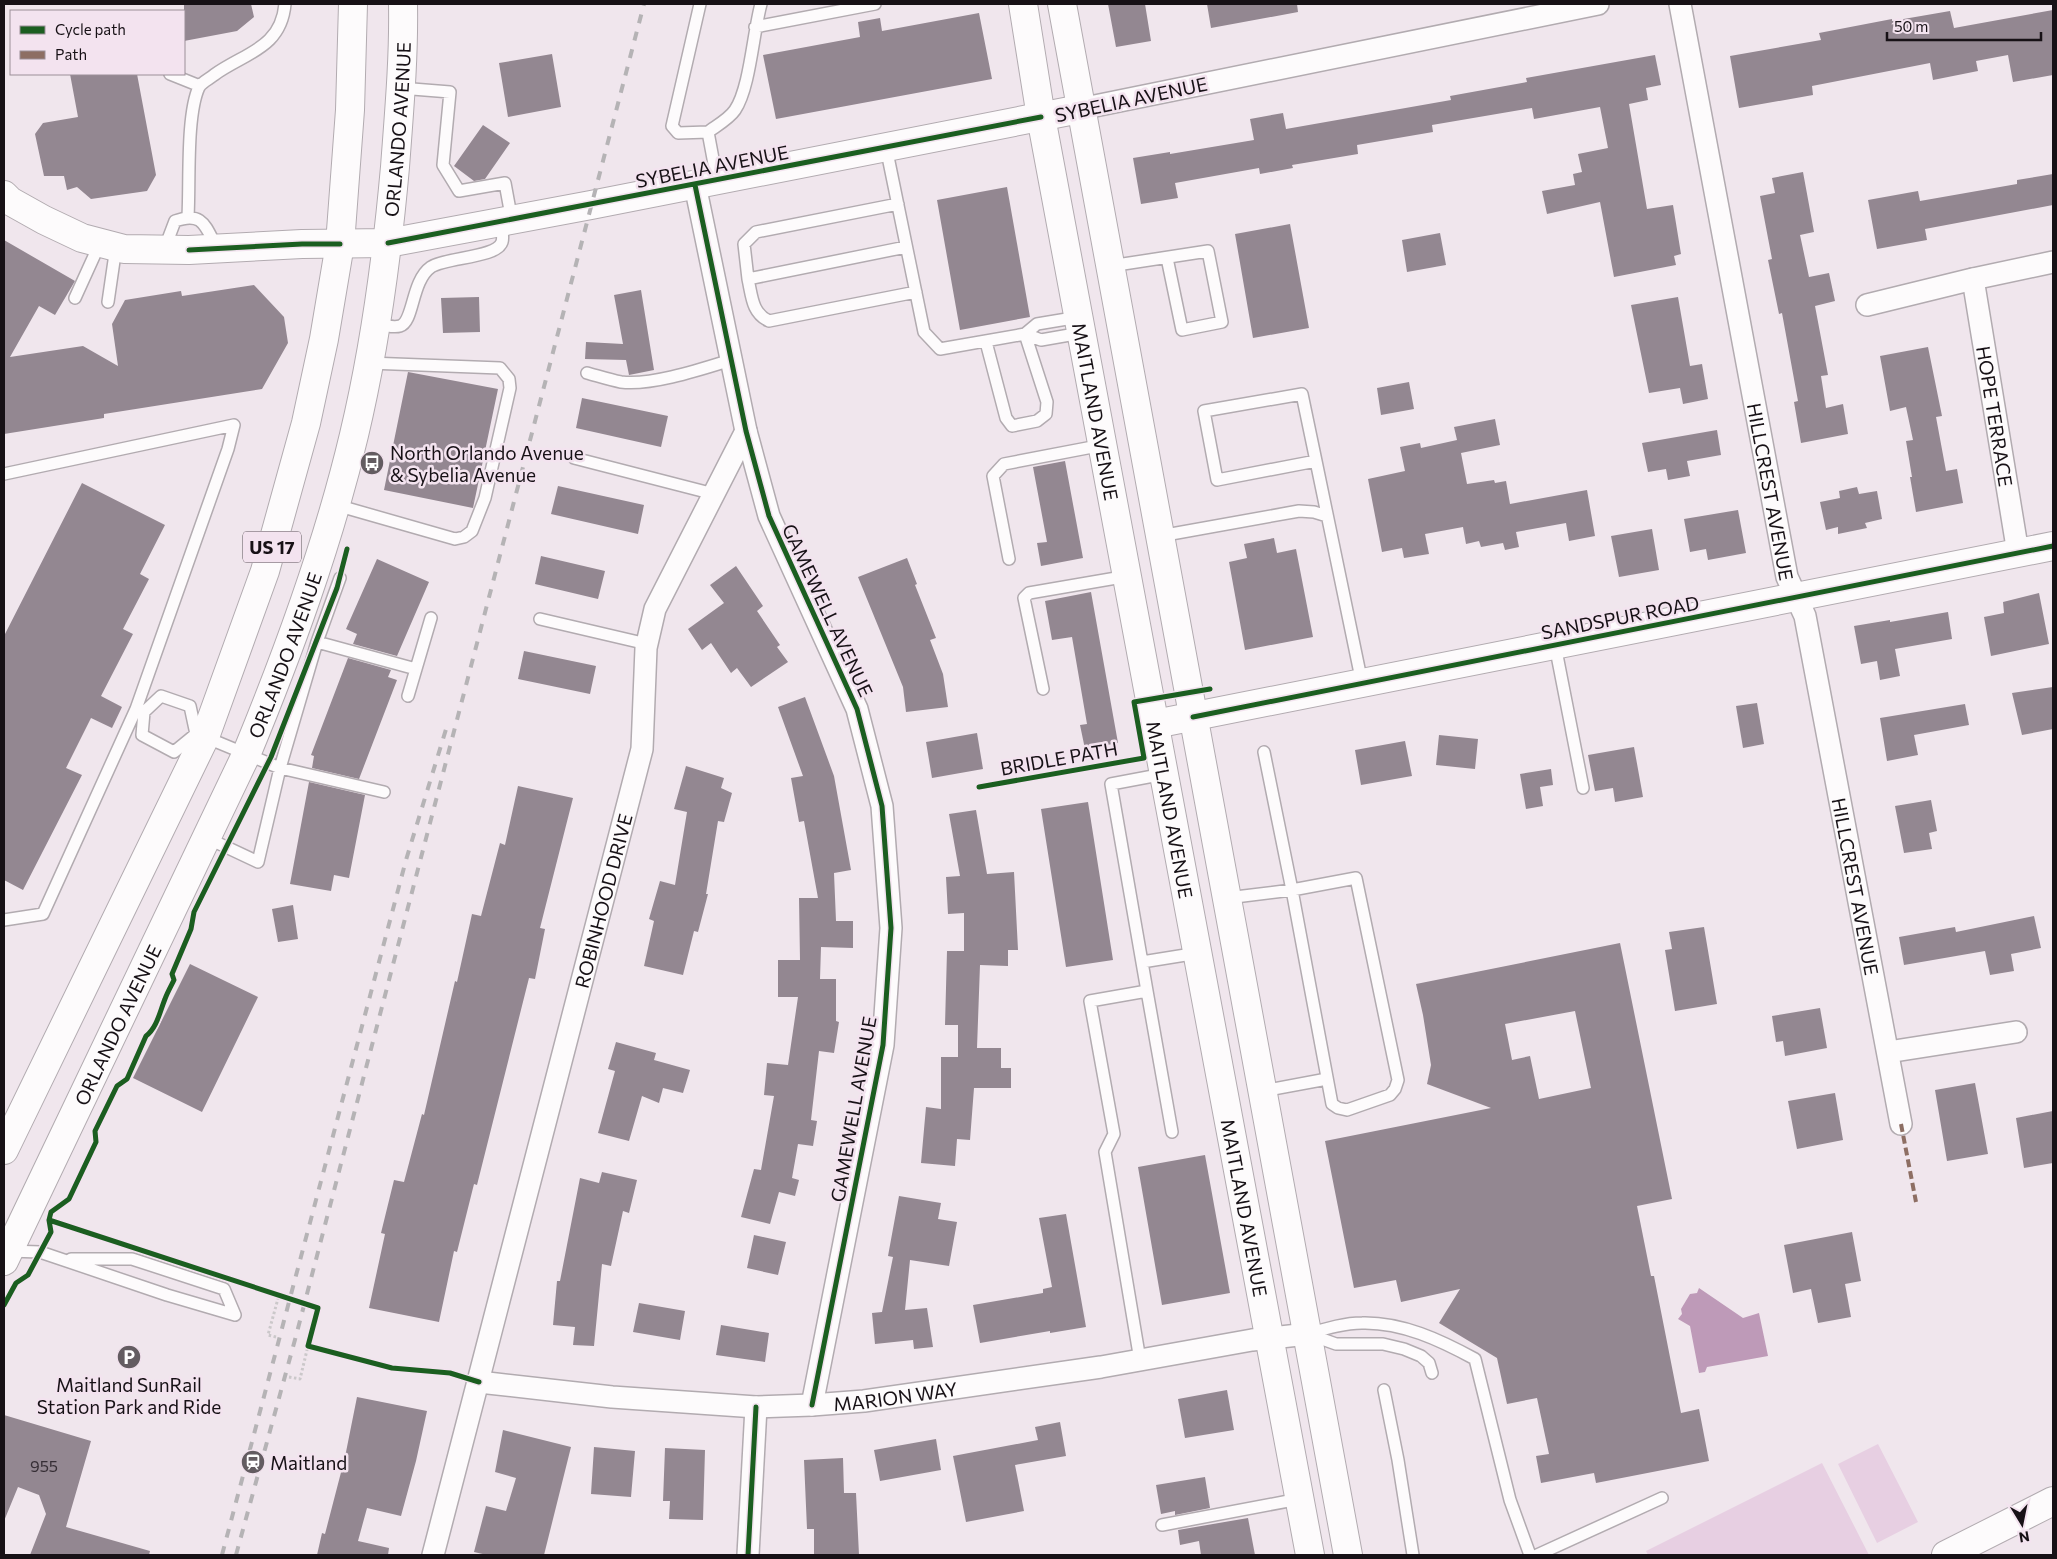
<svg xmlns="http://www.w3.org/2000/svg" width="2057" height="1559" font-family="Commissioner,sans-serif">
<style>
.green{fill:#e7cfe2}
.water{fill:#be9ab8}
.building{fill:#938791;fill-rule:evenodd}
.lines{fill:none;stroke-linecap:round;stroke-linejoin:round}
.service-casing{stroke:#b2abb0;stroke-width:14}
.minor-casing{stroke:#b2abb0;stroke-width:24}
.tertiary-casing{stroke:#b2abb0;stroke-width:30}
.secondary-casing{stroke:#b2abb0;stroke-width:30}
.primary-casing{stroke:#b2abb0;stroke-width:30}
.path{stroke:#cbc8ca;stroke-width:3;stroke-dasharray:2.5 2.5;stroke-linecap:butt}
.service{stroke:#fdfbfc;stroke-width:11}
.minor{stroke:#fdfbfc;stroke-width:21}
.tertiary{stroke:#fdfbfc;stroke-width:28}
.secondary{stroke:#fdfbfc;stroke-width:28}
.primary{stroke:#fdfbfc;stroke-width:28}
.rail{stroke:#b5b3b5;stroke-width:4;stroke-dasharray:9 9;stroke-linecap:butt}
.quiet{stroke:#8d6e63;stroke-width:4;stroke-dasharray:8 4;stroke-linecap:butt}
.cycleway-casing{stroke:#f3e3ef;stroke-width:8}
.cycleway{stroke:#1b5e20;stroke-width:5}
.labels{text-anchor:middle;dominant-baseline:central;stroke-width:5;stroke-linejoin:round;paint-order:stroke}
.number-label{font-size:16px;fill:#362e35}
.shield{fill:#f3e3ef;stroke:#595057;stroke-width:1}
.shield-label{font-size:18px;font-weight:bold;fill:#171116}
.street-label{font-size:19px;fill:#171116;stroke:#f3e3ef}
.poi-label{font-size:19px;fill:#171116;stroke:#f3e3ef;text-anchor:start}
</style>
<rect width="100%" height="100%" fill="#f0e6ed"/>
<path class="green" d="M1878,1444L1918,1522L1877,1543L1838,1464Z
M1822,1463L1869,1555H1648L1646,1551Z"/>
<path class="water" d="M1699,1288L1743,1318L1759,1313L1768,1356L1707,1367L1705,1372L1699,1373L1690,1326L1678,1319L1682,1314L1681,1309L1690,1294L1697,1293Z"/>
<path class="building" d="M184,4H251L254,17L237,31L184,41Z
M1108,4H1145L1151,41L1116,47Z
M1207,4H1297L1298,12L1211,28Z
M2053,10V75L2013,82L2008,55L1976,61L1978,71L1933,80L1930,63L1812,86L1813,95L1739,108L1730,56L1821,40L1819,33L1892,19V21L1950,11L1954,28Z
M979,13L992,79L776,119L763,55L860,37L858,22L880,18L882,31Z
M552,54L561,107L508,117L499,63Z
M1655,55L1661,85L1646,88L1648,100L1629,104L1647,209L1673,205L1681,254L1674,256L1676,265L1614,277L1600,202L1547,214L1542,191L1575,185L1573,174L1582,172L1578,154L1608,148L1600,107L1534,119L1532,108L1432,125L1433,132L1357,145L1358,154L1292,165L1293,168L1260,174L1259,168L1175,183L1178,198L1141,204L1133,158L1170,152V154L1254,140L1250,119L1283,113L1286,129L1451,100L1450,96L1527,82L1526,78Z
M70,74H137L156,175L147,191L91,199L77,187L67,190L64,176H44L35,134L43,123L78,117Z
M483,125L510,143L485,179L474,181L454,166Z
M1803,172L1814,232L1800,235L1809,277L1829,273L1835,301L1815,306L1828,375L1821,376L1826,408L1843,404L1848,434L1801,443L1794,402L1798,401L1782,313L1779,314L1768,260L1772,259L1760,196L1775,193L1772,178Z
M2053,174V205L1925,229L1927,240L1877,249L1868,200L1918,191L1920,201L2017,184V180Z
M1007,187L1030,317L960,330L937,200Z
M1290,224L1309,328L1253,338L1235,234Z
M1440,233L1446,265L1407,272L1402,240Z
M4,240L75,281L55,315L39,306L10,357L83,346L118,366L112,324L125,300L181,291L182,296L254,285L284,317L288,343L262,389L104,414V418L4,434Z
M641,290L654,370L629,375L626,360L585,359L586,342L623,344L614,295Z
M479,297L480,332L443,333L441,298Z
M1678,297L1690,366L1702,364L1708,399L1683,404L1680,388L1649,393L1631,305Z
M1928,347L1942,416L1936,417L1946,471L1957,469L1963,503L1916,512L1910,477H1912L1906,441L1913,440L1906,407L1890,411L1880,356Z
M408,372L498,389L473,508L384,490Z
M1409,382L1414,409L1381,415L1377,388Z
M582,398L668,416L661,447L576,428Z
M1495,419L1500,445L1461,453L1467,484L1494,480L1495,483L1506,481L1510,504L1587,490L1595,536L1569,541L1566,523L1516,532L1519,547L1505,550L1503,543L1481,547L1479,541L1466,544L1463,527L1425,534L1429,554L1404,558L1402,548L1382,552L1368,479L1405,471L1400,447L1420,443L1421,448L1457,440L1454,427Z
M1717,430L1721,455L1687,461L1690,476L1668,480L1666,469L1648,472L1642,443Z
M1065,461L1083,558L1041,566L1037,543L1047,542L1033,467Z
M82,483L165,525L140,574L149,579L123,629L133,634L101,696L122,707L112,728L91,718L66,768L82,775L23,890L4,880V636Z
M558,486L644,505L638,534L551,514Z
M1857,487L1859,494L1877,491L1882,519L1865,523L1867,528L1838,534V527L1826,530L1820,502L1840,498L1839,491Z
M1738,510L1746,553L1708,560L1706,549L1690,552L1684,519Z
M1652,529L1659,570L1619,577L1611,536Z
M1274,538L1277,553L1296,549L1313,637L1245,650L1229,562L1247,558L1244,544Z
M541,556L605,571L598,599L535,584Z
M907,558L917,584L915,585L936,638L930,640L943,674L948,707L906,712L903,687L858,577Z
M377,559L429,582L397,656L353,644L357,634L346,629Z
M736,566L763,606L757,611L780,645L777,647L788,662L751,687L737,668L731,673L711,643L702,650L688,629L724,603L710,585Z
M1091,592L1118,743L1085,749L1080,725L1087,724L1072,637L1052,640L1045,601Z
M2039,593L2049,644L1991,656L1984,617L2004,613L2003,602Z
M1948,612L1952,639L1895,649L1900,676L1880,680L1877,661L1861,664L1854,626L1890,620V622Z
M524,651L596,666L590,694L518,679Z
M348,658L391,670L388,677L397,680L359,779L312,768L314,756L311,755Z
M2053,687V729L2022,735L2012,693Z
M805,697L834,776L851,870L834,873L836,921H853V948L821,947L820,979H836V1021L839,1022L834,1053L819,1051L811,1120L817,1121L813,1146L798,1144L792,1178L799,1180L795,1196L779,1192L770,1224L741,1217L754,1169L761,1170L774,1096L764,1095L767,1063L788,1065L798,997H778V960H800L799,898H818L804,821L799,822L791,778L803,776L778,707Z
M1757,703L1764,744L1743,748L1736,706Z
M1965,704L1969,725L1914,735L1918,755L1887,761L1880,718Z
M977,733L983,769L932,778L926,742Z
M1439,735L1478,739L1475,769L1436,765Z
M1405,741L1412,776L1361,785L1355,750Z
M1634,747L1643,797L1615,802L1613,788L1595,791L1588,755Z
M686,766L724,778L721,788L732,793L724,822L718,821L706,894H708L698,932L694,931L683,975L644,966L654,921L649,919L660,881L675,885L687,812L674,809Z
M1551,769L1553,785L1540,787L1543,806L1526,809L1520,774Z
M309,782L365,795L349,878L334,875L331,891L290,884Z
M518,786L573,798L540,928L545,929L535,979L529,978L477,1185L474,1184L457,1252L454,1251L439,1322L369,1308L385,1234L381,1233L394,1180L404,1182L422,1114L424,1115L455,981L457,982L472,914L481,916L500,843L505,845Z
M1931,800L1937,831L1929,833L1932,849L1904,853L1895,806Z
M1088,802L1113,960L1066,967L1041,809Z
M976,810L987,874L1014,872L1018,950H1008V966L980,965L977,1048H1001V1068H1011V1088H974L970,1140L957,1139L955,1166L921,1163L926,1107L941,1109V1057H958V1025H945L947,951H964V913L948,914L946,877L960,876L949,814Z
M293,905L298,939L278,942L272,909Z
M2034,916L2041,948L2011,954L2014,971L1990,975L1985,951L1904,965L1899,937L1955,927L1956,932Z
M1704,927L1717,1004L1675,1011L1665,950L1672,949L1669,932Z
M1620,943L1672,1199L1637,1206L1651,1276H1654L1681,1413L1699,1409L1709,1461L1596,1483L1594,1473L1541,1483L1536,1456L1549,1454L1537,1398L1507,1404L1497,1358L1439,1323L1460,1289L1401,1302L1396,1280L1354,1288L1325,1141L1491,1108L1427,1084L1431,1065L1423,1015L1416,984ZM1575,1011L1591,1088L1539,1099L1530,1056L1512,1060L1505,1024Z
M190,964L258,997L202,1112L133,1078Z
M1820,1008L1827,1048L1785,1056L1783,1041L1776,1042L1772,1016Z
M616,1042L656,1053L654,1060L690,1070L683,1093L663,1088L659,1103L642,1096L629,1141L598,1133L615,1071L608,1069Z
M1975,1083L1988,1154L1947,1161L1935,1090Z
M1835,1093L1843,1140L1797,1149L1788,1101Z
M2053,1111V1163L2024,1168L2016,1118Z
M1205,1155L1230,1293L1162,1305L1138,1167Z
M602,1172L637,1180L629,1213L623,1211L611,1266L602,1264L594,1346L573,1345L575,1327L553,1325L557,1281H560L580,1178L599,1183Z
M899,1196L941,1203L938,1219L957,1222L949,1266L910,1260L905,1310L927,1308L933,1347L914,1349L913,1340L875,1344L872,1313L882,1312L893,1257L888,1256Z
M1066,1214L1086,1327L1050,1333V1331L980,1343L973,1305L1043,1293V1289L1052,1287L1039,1218Z
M1852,1232L1861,1281L1845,1284L1851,1317L1818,1323L1811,1289L1793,1293L1784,1245Z
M754,1235L786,1242L778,1275L747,1268Z
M639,1303L685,1311L680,1340L633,1332Z
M721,1325L769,1333L765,1362L716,1355Z
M1227,1390L1234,1430L1185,1438L1178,1399Z
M357,1397L427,1411L416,1461L401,1516L367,1508L358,1541L389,1548L388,1555H317L322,1533L325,1534L345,1457Z
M4,1415L91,1441L66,1527L150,1551L149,1555H30L46,1514L39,1495L18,1487L4,1521Z
M1060,1422L1066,1456L1015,1465L1024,1511L966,1522L953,1456L1038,1440L1035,1427Z
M503,1430L571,1447L544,1555H487L474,1552L486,1506L506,1511L516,1478L495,1472Z
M936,1439L941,1470L880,1481L874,1450Z
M594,1447L635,1451L631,1497L591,1494Z
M665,1448L705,1450L703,1520L669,1519L670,1501H663Z
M843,1458L844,1493H856L859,1555H814V1529H807L804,1460Z
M1205,1477L1210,1508L1175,1515V1511L1161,1514L1156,1485Z
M1248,1518L1255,1555H1201L1199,1541L1180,1545L1178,1530Z"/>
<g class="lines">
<g class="service-casing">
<path id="service" d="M700,4L672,126L678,133L708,132L717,180
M755,27L875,4
M170,74L200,86
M400,88L450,92L443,165L459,191L505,183L512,221
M708,132C716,126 729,119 735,110C750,88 753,33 761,4
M886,147L924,332L940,349L1025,334L1037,324L1079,317
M898,204L756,232L744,244L748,279L906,247
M188,216C190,184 186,115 199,87C202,82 209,79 214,75C244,53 281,49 285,4
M164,250L175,221C203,211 205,226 217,248
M1110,266L1208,251L1222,322L1182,330L1167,258
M748,279C752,297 752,313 769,321L916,292
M75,298L100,243
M108,302L116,247
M377,323C383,325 393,328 400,326C414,322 411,281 431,267C446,257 497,258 502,242C504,236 501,228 501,222
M1025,334L1041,340L1081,333
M986,342L1006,418L1012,426L1037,421L1046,414L1047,402L1025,334
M587,373C598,376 610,380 621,382C651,386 702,369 731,360
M574,458L714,494
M1316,461L1302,394L1204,411L1217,480L1316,461L1362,683
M4,474L234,425L228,449L136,709L43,914L4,920
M336,505L455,539L464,537L472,531L485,498L510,388L509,379L500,368L369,363
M1160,536L1299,511L1314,512L1327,516
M1009,559L993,476L1004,464L1103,445
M540,619L647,644
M317,642L416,669
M1555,645L1583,788
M1043,689L1024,598L1029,593L1128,576
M161,696L190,706L196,734L174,752L142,735L144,712Z
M408,696L431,618
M205,737L280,768L384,792
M207,838L258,862L280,768L317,642L340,578
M1227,898L1292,890L1356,878L1398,1080L1395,1089L1390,1095L1347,1110L1338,1108L1332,1104L1292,890L1264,752
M1142,962L1198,953
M1147,991L1111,784L1164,774
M1263,1091L1327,1079
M9,1251L40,1252L167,1295L235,1315
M71,1259H132L224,1289L235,1315
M1308,1334C1325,1329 1344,1323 1362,1323C1402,1322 1440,1340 1475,1359L1510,1500L1530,1555
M1308,1334L1336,1344H1383L1404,1349L1421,1356L1429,1363L1432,1373
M1140,1360L1105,1152L1114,1134L1090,1001L1147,991L1172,1132
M1384,1390L1398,1460L1413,1555
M1162,1525L1299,1499
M1537,1555L1662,1498"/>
</g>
<g class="minor-casing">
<g id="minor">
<path id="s1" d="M1680,4L1787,577L1805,616L1901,1124"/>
<path d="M1080,109L1598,4"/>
<path d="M695,185L746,431L769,516L857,709L882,806L891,928L883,1045L812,1405"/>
<path id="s2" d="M1973,279L2018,553"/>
<path d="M1867,305L1973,279L2053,262"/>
<path d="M1888,1052L2016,1032"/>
<path id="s3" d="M479,1382L612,1397L756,1407L812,1405L864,1401L1101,1367L1252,1340L1308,1334"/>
<path id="s4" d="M433,1555L642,749L646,648L655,609L746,431"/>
<path d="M748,1555L756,1407"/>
</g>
</g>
<g class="tertiary-casing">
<path id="tertiary" d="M4,195L10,201L44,220L82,238L124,249L189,250L302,244L388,243L591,205L1080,109
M1155,724L2053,546"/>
</g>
<g class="secondary-casing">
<g id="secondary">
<path id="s5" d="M1023,4L1041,117L1310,1555"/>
<path d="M1062,4L1348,1555"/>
</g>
</g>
<g class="primary-casing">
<g id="primary">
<path d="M4,1150L205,737L265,571L306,423L324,339L340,244L350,110L353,4"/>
<path id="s6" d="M4,1261L246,755C289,651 328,545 354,435C375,347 387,257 395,167C399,113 404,58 403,4"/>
<path d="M1946,1555L2053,1501"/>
</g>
</g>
<path class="path" d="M276,1337L268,1335L279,1295
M289,1377L300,1379L308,1346"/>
<use href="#service" class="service"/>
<use href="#minor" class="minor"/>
<use href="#tertiary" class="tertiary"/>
<use href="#secondary" class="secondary"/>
<use href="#primary" class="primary"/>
<path class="rail" d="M222,1555L406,860L447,726
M236,1555L296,1336L644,4"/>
<path class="quiet" d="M1901,1124L1916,1202"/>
<g class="cycleway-casing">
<path id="cycleway" d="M695,185L746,431L769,516L857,709L882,806L891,928L883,1045L812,1405
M388,243L1041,117
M189,250L302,244H340
M1193,717L2053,546
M979,787L1144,758L1134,702L1210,689
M49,1220L318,1308L308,1346L392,1368L450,1373L479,1382
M4,1305L16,1283L28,1275L51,1232L49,1220L51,1212L69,1199L96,1142L95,1131L117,1086L127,1079L146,1036C157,1028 160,1011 165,999C167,993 171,986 174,980L172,974L191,929L194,912L271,757L337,588L347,549
M748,1555L756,1407"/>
</g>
<use href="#cycleway" class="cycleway"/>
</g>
<defs>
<g id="bus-disc" transform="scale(1.25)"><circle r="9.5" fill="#635c61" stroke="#f3e3ef"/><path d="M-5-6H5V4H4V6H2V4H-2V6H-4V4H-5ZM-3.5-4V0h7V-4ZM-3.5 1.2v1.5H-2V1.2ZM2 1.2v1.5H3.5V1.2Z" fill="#fff"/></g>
<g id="parking-disc" transform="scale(1.25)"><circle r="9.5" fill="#635c61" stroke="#f3e3ef"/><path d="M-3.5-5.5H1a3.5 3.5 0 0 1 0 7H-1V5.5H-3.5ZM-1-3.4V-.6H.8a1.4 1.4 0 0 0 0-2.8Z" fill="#fff"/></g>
<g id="station-disc" transform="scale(1.25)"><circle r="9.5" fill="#635c61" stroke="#f3e3ef"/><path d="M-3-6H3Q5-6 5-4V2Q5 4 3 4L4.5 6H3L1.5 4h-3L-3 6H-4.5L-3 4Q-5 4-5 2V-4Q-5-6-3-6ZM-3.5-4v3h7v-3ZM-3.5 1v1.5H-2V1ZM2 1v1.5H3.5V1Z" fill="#fff"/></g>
</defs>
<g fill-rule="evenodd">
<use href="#bus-disc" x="372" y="463"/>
<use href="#parking-disc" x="129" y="1357"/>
<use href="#station-disc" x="253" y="1462"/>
</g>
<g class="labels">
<g class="number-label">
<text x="44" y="1465">955</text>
</g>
<rect class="shield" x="243" y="531.5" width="58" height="31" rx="4"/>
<g class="shield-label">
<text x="272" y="547">US 17</text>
</g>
<g class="street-label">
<text transform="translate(1131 99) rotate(-12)">SYBELIA AVENUE</text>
<text stroke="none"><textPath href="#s6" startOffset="1208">ORLANDO AVENUE</textPath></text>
<text transform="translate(712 166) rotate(-11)">SYBELIA AVENUE</text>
<text stroke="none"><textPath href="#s5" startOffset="414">MAITLAND AVENUE</textPath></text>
<text stroke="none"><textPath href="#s2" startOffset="139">HOPE TERRACE</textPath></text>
<text stroke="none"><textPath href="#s1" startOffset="496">HILLCREST AVENUE</textPath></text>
<text transform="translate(828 610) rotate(65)">GAMEWELL AVENUE</text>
<text transform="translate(1620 617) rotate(-11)">SANDSPUR ROAD</text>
<text stroke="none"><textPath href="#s6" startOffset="668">ORLANDO AVENUE</textPath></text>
<text transform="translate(1059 758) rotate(-10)">BRIDLE PATH</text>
<text stroke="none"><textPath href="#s5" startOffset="819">MAITLAND AVENUE</textPath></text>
<text stroke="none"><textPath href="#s1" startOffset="901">HILLCREST AVENUE</textPath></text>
<text stroke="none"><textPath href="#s4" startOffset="676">ROBINHOOD DRIVE</textPath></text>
<text stroke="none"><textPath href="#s6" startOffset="262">ORLANDO AVENUE</textPath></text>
<text transform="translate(853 1109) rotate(-80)">GAMEWELL AVENUE</text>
<text stroke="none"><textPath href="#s5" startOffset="1224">MAITLAND AVENUE</textPath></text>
<text stroke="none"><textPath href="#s3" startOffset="418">MARION WAY</textPath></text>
</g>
<g class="poi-label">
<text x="390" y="452">North Orlando Avenue<tspan x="390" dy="22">&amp; Sybelia Avenue</tspan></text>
<text x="129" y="1384" text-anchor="middle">Maitland SunRail<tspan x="129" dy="22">Station Park and Ride</tspan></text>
<text x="270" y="1462">Maitland</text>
</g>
</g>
<rect width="2057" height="1559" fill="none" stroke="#171116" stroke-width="10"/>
<rect x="10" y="10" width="175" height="65" fill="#f3e3ef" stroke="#9b8f98"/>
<rect x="20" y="26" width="25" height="8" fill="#1b5e20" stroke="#9b8f98"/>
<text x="55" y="35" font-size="15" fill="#171116">Cycle path</text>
<rect x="20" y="51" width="25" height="8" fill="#8d6e63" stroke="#9b8f98"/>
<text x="55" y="60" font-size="15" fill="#171116">Path</text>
<g transform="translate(2022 1524) rotate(170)" stroke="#f3e3ef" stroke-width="4" paint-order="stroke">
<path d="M0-4L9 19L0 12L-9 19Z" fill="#171116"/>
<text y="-8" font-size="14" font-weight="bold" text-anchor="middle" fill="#171116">N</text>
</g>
<path d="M1887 32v8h154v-8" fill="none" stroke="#171116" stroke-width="2.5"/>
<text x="1894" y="32" font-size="15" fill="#171116" stroke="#f3e3ef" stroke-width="4" paint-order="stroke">50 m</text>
</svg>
